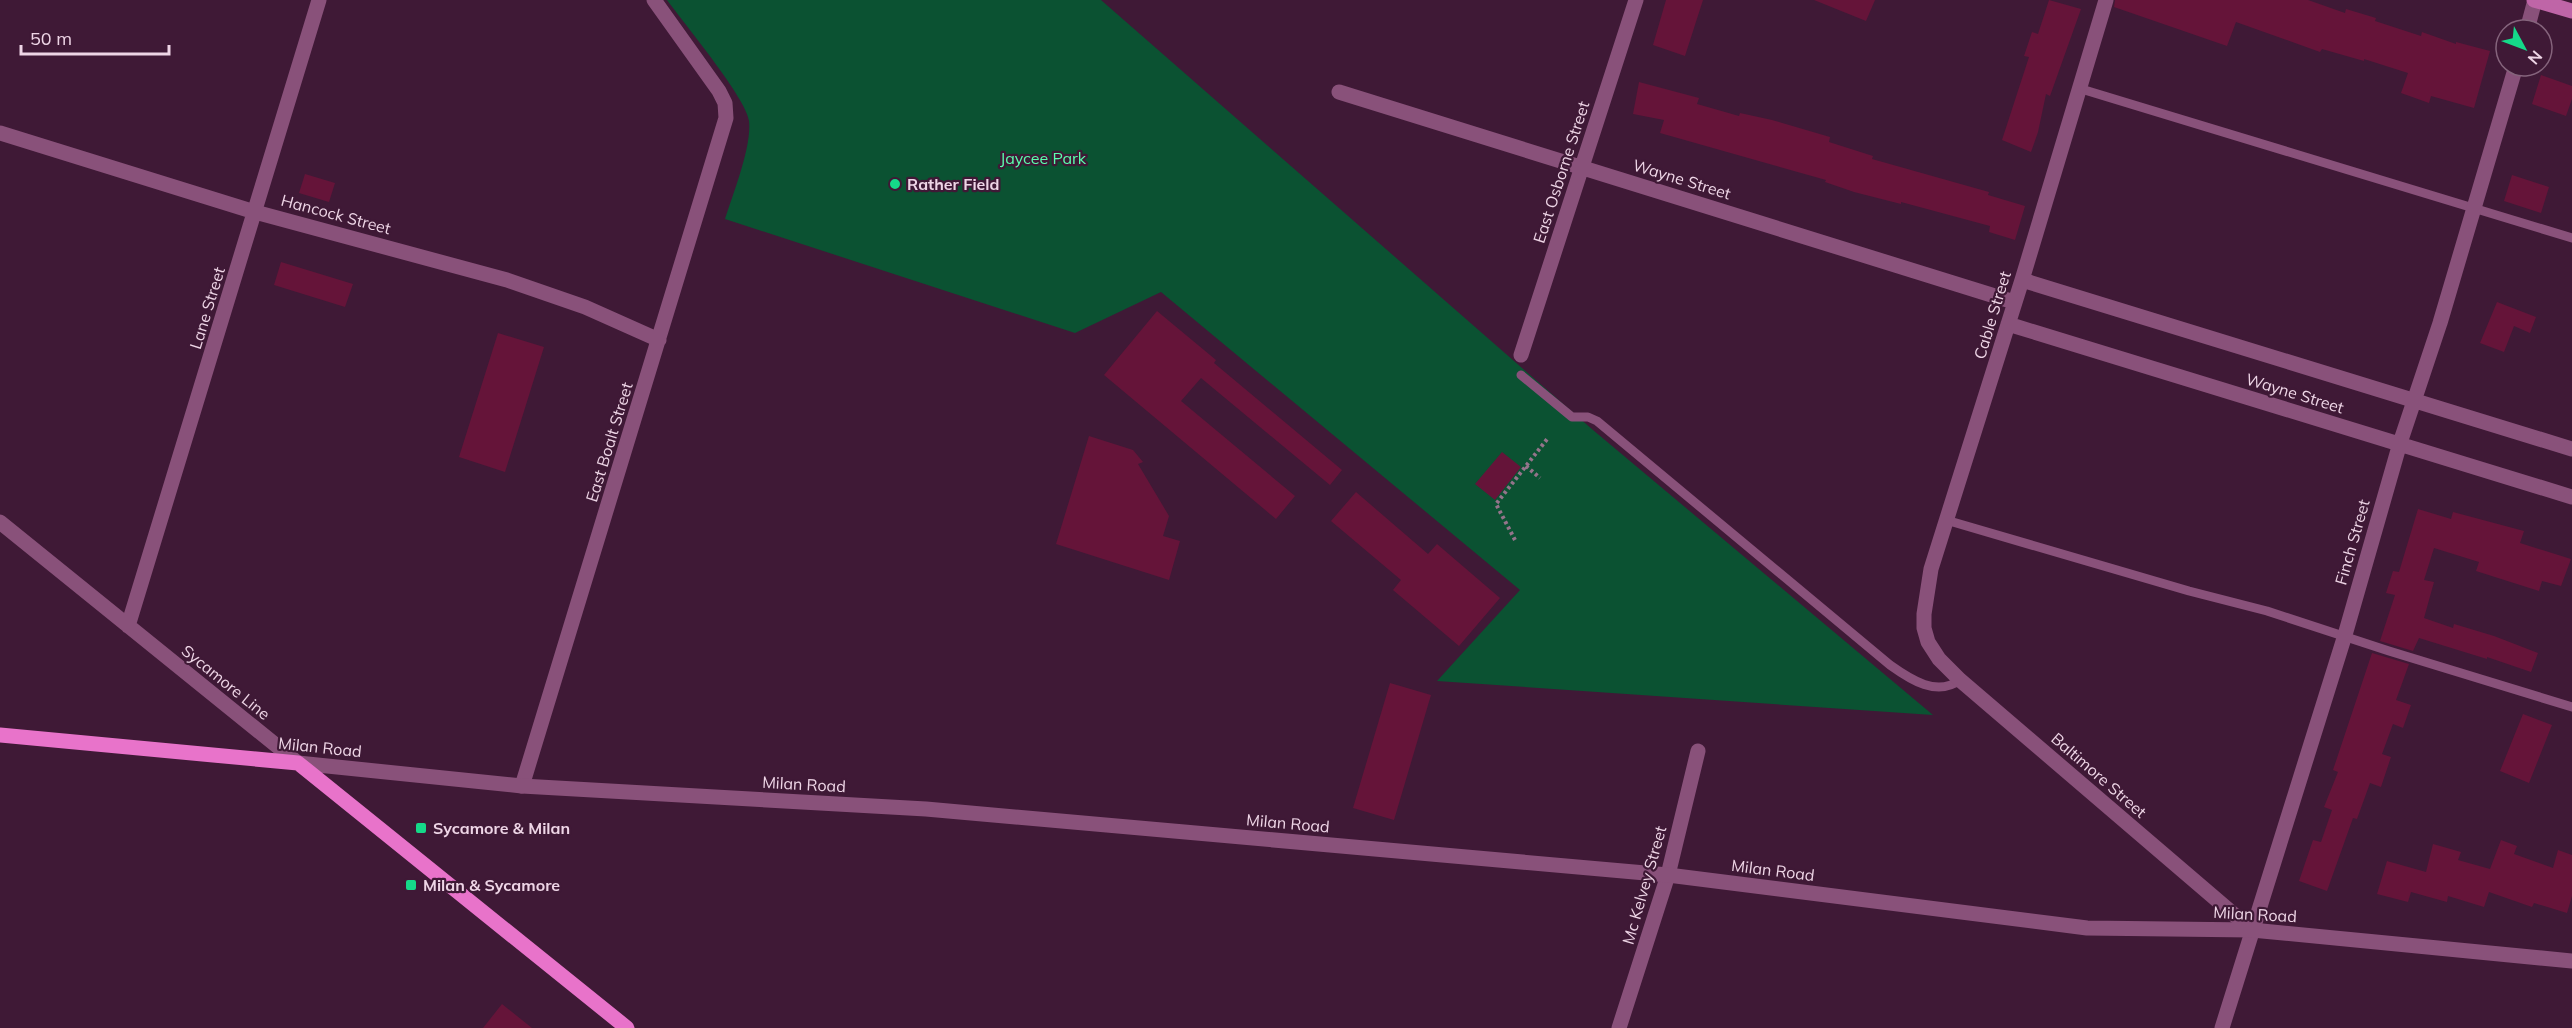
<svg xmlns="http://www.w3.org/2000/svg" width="2572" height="1028" font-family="Mulish,sans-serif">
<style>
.green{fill:#0b5232}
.building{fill:#651439}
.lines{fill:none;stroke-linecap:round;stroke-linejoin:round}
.path{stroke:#94748b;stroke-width:4;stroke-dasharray:3 3;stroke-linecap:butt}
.service{stroke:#89517a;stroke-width:9}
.minor{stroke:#89517a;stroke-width:15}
.tertiary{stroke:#89517a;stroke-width:15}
.secondary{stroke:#bf65a7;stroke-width:15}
.primary{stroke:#e873ca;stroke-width:15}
.poi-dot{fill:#15d989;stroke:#3f1936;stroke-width:2}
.labels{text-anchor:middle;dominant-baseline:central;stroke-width:4.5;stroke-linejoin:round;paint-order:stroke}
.park-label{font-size:16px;fill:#5bffae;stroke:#3f1936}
.street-label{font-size:16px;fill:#eed5e6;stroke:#3f1936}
.poi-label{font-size:16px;font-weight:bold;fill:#eed5e6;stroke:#3f1936;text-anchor:start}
</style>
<rect width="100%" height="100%" fill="#3f1936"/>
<path class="green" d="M667,0H1101L1593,430L1933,715L1437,681L1520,590L1161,292L1075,333L725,219C733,194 752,146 749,121C747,99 683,22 667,0Z"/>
<path class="building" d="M1666,0H1703L1685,56L1653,45Z
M1814,0H1875L1866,21Z
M2049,0L2081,9L2050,96L2046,94L2038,132L2031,152L2002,140L2029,57L2024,56L2032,32L2038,34Z
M2115,0H2308L2345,13L2346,9L2376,18L2375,21L2421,36L2422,32L2456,44V42L2490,51L2474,108L2431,96L2429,103L2401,93L2408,73L2364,59V61L2322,49L2320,52L2236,22L2227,46L2114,7Z
M2541,75L2572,86V99L2566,116L2532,104Z
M1639,82L1699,98L1697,104L1739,116L1740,113L1772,120L1830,137L1829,142L1873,156L1872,159L1989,192L1988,195L2025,206L2015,240L1989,232L1990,226L1901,202V204L1854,192L1825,182L1826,180L1660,133L1664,120L1633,114Z
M305,174L335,183L329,202L299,193Z
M2512,175L2549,187L2541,213L2504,201Z
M281,262L353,284L345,307L274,285Z
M2497,302L2536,317L2530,333L2514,326L2504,352L2480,343Z
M1157,311L1216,360L1214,363L1342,470L1330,485L1201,378L1181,401L1295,496L1276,519L1104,375Z
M498,333L544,347L505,472L459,457Z
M1089,436L1133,450L1143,462L1138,464L1169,516L1163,536L1180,541L1169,580L1056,544Z
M1502,452L1521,467L1495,500L1475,484Z
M1356,492L1428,554L1437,544L1500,598L1459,646L1393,590L1401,580L1331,521Z
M2418,509L2451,519L2453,512L2524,531L2520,543L2571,559L2561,586L2542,581L2539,591L2476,571L2479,562L2434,548L2424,580L2434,582L2424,618L2453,628L2454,624L2494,636L2538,653L2531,672L2487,657V659L2419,638L2413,651L2380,641L2395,595L2386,593L2393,571L2399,572Z
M2372,653L2409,664L2396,700L2411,705L2403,728L2393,724L2382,754L2391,757L2381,787L2370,783L2357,819L2353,818L2327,891L2299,881L2313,840L2321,842L2332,810L2324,807L2338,772L2333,770Z
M1390,683L1431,695L1394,820L1353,808Z
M2523,714L2552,725L2529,783L2500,771Z
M2501,840L2517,846L2514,854L2553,868L2558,850L2572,855V896L2567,913L2534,903L2532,907L2489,892L2484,907L2448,896L2447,902L2411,892L2408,902L2377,894L2387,861L2426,872L2433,844L2461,852L2458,860L2490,869Z
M502,1004L532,1028H483Z"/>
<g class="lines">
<path class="path" d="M1526,466L1540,478
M1515,540L1496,504L1548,438"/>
<path class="service" d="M2078,88L2572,238
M1521,375L1572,417H1588L1597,421L1890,665C1911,680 1937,697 1960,680
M1946,520L2189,591L2267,611L2389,651L2572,707"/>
<path class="minor" d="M2106,0L2022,280L1931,569L1924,614V628L1928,642L1939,659L1960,680L2252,930
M2527,30L2535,0
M1339,92L2014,302
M0,133L255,212L507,280L585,307L659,340
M2022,280L2572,449
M2008,324L2572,497
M1521,355L1636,0
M0,522L298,763
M128,626L319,0
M522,786L726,118L725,103L719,91L654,0
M1619,1028L1668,875L1698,751
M2222,1028L2345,635L2400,443L2440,323L2516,66"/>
<path class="tertiary" d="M298,763L522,786L926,809L1668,875L2087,928L2252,930L2572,961"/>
<path class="secondary" d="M2534,0L2572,11"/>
<path class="primary" d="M0,735L298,763L627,1028"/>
</g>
<g class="poi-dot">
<circle cx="895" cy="184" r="6"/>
<rect x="415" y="822" width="12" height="12" rx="3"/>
<rect x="405" y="879" width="12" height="12" rx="3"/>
</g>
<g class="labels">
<g class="park-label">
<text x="1043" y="158">Jaycee Park</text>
</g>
<g class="street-label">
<text transform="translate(1561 172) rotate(-72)">East Osborne Street</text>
<text transform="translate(1682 179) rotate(17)">Wayne Street</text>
<text transform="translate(336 214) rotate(15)">Hancock Street</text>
<text transform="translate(207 308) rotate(-73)">Lane Street</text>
<text transform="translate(1992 315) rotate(-73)">Cable Street</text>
<text transform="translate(2295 393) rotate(17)">Wayne Street</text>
<text transform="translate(609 442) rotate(-73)">East Boalt Street</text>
<text transform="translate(2352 542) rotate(-74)">Finch Street</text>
<text transform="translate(226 682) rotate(39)">Sycamore Line</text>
<text transform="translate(320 747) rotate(6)">Milan Road</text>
<text transform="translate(2099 775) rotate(41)">Baltimore Street</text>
<text transform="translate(804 784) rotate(3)">Milan Road</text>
<text transform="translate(1288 823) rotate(5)">Milan Road</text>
<text transform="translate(1773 870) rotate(7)">Milan Road</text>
<text transform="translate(1644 885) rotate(-74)">Mc Kelvey Street</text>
<text transform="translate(2255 914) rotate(3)">Milan Road</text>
</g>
<g class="poi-label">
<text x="907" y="184">Rather Field</text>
<text x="433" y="828">Sycamore &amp; Milan</text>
<text x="423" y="885">Milan &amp; Sycamore</text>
</g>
</g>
<g transform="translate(2524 48) rotate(131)"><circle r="28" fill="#3f1936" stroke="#85647c" stroke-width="1.5"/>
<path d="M0-4.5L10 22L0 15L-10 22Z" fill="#15d989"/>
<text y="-9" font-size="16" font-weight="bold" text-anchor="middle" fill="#eed5e6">N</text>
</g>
<path d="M21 45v9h148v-9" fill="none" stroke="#eed5e6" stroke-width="3"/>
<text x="30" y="45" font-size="18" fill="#eed5e6" stroke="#3f1936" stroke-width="4.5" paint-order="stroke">50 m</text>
</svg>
